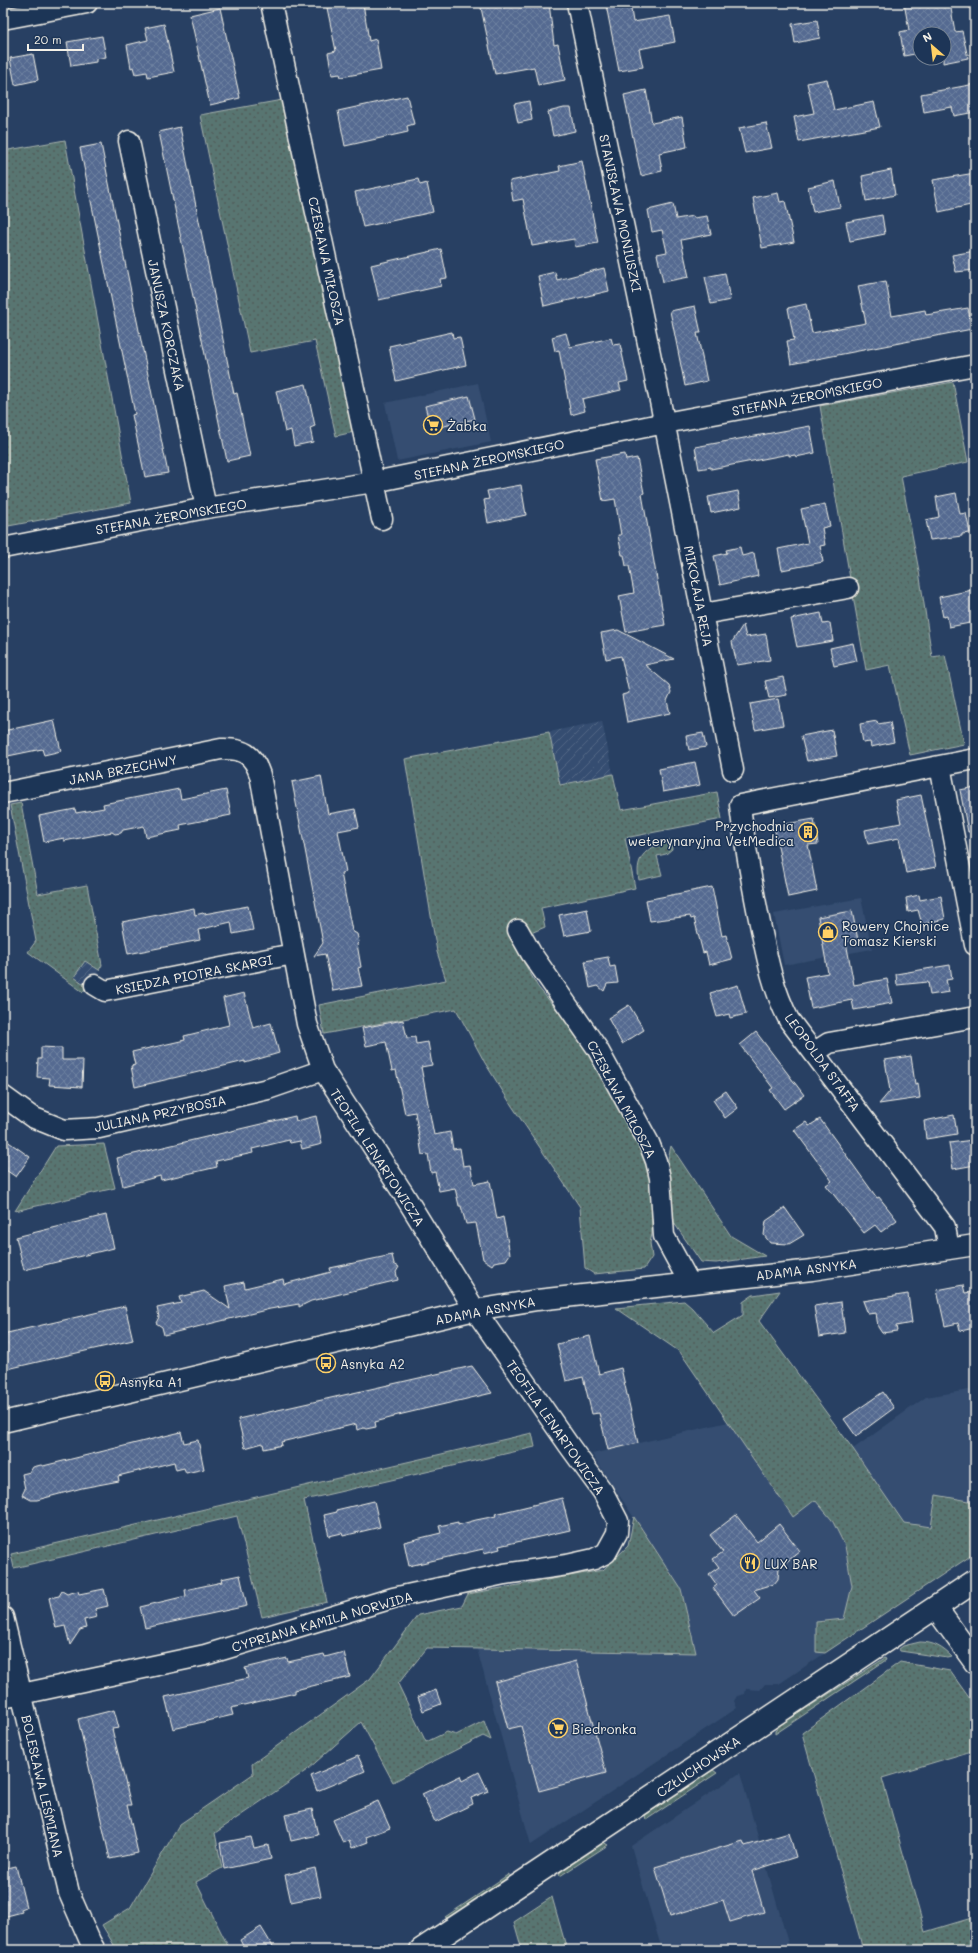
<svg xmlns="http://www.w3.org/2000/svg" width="978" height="1953" font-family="Mali,sans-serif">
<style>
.built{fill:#354d71}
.industrial{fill:url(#industrial-furrows)}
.grass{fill:url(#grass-dots);stroke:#a6b2ac}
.building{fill:url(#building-cross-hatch);stroke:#f4f1e8}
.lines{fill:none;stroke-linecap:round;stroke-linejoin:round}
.minor-casing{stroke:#f4f1e8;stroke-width:23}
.tertiary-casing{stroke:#f4f1e8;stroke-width:25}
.secondary-casing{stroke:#f4f1e8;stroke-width:25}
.minor{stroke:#1d3557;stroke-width:20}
.tertiary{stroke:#1d3557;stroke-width:22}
.secondary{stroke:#1d3557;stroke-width:22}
.labels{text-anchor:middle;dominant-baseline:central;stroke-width:3;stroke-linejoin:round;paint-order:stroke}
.street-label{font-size:13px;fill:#f4f1e8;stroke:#1d3557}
.poi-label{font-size:13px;fill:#f4f1e8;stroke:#1d3557;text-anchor:start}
</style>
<defs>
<pattern id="industrial-furrows" width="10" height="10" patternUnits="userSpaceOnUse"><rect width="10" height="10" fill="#354d71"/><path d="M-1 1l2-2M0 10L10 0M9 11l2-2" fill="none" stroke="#536785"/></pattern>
<pattern id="grass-dots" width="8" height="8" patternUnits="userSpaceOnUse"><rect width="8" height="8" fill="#597471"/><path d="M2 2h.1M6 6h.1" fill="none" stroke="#505c59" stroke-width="1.8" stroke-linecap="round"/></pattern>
<pattern id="building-cross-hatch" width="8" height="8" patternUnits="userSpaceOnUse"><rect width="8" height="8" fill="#546b91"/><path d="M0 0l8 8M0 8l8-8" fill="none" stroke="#6d81a0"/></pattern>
</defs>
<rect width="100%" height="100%" fill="#284063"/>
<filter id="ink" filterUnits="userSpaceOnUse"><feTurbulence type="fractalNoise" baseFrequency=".025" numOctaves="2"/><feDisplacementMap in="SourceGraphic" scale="8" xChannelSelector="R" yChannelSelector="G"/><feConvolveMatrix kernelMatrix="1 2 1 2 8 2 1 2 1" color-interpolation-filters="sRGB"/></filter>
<g filter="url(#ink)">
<path class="built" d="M478,383L491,442L397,461L385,403Z
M861,898L872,949L784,965L774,914Z
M975,1389V1502L936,1495L931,1527L904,1523L853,1449L926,1397Z
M728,1422L793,1517L816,1500L832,1520L845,1546L852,1586L844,1619L816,1622V1652L825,1653L779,1684H765L760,1690L746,1689L745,1694L737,1696L734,1701L737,1708L531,1845L477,1649L696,1653L681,1589L592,1454Z
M740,1773L790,1950H662L631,1846Z"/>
<path class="industrial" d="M602,721L613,774L560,785L549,732Z
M86,961L99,970L87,986L74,977Z"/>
<path class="grass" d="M282,100L354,432L336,436L315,341L250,353L200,115Z
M65,140L131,503L3,527V151Z
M953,382L968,462L901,476L919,571L932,657L945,655L964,744L910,755L890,665L866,670L820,406Z
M549,732L560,785L613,774L621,810L717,792L722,819L625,838L635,888L541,908L545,927L531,933L519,954L538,987L572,1028L604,1076L639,1146L652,1180V1234L650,1243L652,1257L644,1269L594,1274L585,1268L580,1207L512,1106L485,1063L456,1009L324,1034L319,1005L446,980L437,952L405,759Z
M21,803L38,894L87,885L102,965L99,970L85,961L74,977L87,986L83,992L28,952L36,941L10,805Z
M670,840L672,849L666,854L657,856L662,875L639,880C634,855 649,847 670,840Z
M104,1144L115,1188L15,1211L56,1146Z
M671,1146L731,1236L765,1256L716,1263L701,1262L674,1223L668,1159Z
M780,1291L759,1321L853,1449L904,1523L931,1527L936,1495L975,1502V1553L825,1653L816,1652V1622L844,1619L852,1586L845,1546L832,1520L815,1500L793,1517L680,1352L616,1308L684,1301L692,1308L714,1333L743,1315V1302L753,1295Z
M532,1433L535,1447L304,1500L327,1602L262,1617L237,1516L14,1568L11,1554Z
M634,1517L681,1589L696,1653L427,1648L398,1684L426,1742L447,1732L456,1735L484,1721L491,1740L483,1736L393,1782L361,1722L307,1770L215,1833L222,1868L196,1882L230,1950H117L102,1925L130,1908L180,1824L253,1774L252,1764L370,1679L418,1615L462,1606L468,1594L603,1570L628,1546Z
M920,1642C934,1642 943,1648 952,1657L948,1658L900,1651L899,1649L903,1646Z
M885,1658L886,1660L775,1734V1731L780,1725Z
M900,1662L950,1671L975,1706V1750L882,1778L925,1932L975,1917V1950H846L862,1946L802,1733Z
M713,1770L717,1773L646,1820L645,1815Z
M603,1842L608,1845L560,1876L559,1874L561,1871Z
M509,1874V1877L448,1918L445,1917Z
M552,1897L567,1950H522L514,1922Z"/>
<path class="building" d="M326,3H363L369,41L376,39L381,70L341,77L340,74L332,75L328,53L336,51Z
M480,3H549L554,45L558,44L565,80L538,85L534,67L495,74Z
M615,3H630L633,22L670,16L675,42L639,49L643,67L619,71L606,5Z
M904,3H950L955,32L962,31L968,58L943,63L944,34H920V53L904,56L900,32L909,30Z
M220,8L240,98L210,105L190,15Z
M817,20L820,38L795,43L792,24Z
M164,24L174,72L148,77L147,72L135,74L133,67L131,68L127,45L148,40L145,28Z
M102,36L106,57L96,59V62L71,66L67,42Z
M33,54L38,80L15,85L10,58Z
M827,79L834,110L874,102L880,127L799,142L794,117L814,113L807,83Z
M975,84V112L954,116L952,107L924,112L921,94Z
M646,90L652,123L682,117L687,147L659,153L662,171L641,176L624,95Z
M407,96L414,124L407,126L408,132L345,146L338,111Z
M529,101L532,120L518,123L514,104Z
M564,108H571L575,131L553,136L548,112Z
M766,123L772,148L745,153L739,128Z
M180,127L234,394L237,393L250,456L227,461L159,132Z
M101,144L168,473L145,477L132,415L135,414L80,148Z
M582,161L598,243L575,247L574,239L532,246L523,199L513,201L510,181L560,171L559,166Z
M891,170L895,195L866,201L862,176Z
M975,173V204L939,212L933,180Z
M418,179L420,185L427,183L433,212L363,227L355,192Z
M835,181L840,207L813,212L808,187Z
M778,193L780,202L785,201L794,242L762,248L753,198Z
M673,204L676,219L693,216L694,218L707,216L711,234L681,240L689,277L663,282L657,254L667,252L662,230L652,232L648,210Z
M882,215L885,234L850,241L846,222Z
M441,249L447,278L440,279L441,286L379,300L371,265Z
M975,251V270L956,272L952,255Z
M604,268L609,291L544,306L538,276L555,272L557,280Z
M725,273L730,300L711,304L705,277Z
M886,281L892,316L925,310L926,315L968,308L972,329L791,364L787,341L794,340L788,308L806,304L812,333L866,323L858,286Z
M695,306L701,333H697L707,381L685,386L670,311Z
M452,332L453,338L460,337L466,365L396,381L389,346Z
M566,333L570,347L611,338L613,345L620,344L628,381L619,383L621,390L582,399L585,411L571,415L559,350L555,351L552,337Z
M306,384L315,426L310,428L313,442L294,446L291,430L285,432L276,391Z
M469,396L475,419L431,429L425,406Z
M810,426L815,453L796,457L795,455L789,456V454L711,469V467L699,469L695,447Z
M625,454L626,460L637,458L644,493L642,494L665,625L626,632L619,596L634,593L629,566H626L624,555H622L618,535H621L615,499L603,501L595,459Z
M521,485L526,515L488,523L484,500L489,499L487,491Z
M738,491L741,507L711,513L708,497Z
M956,493L960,514L966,513L970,533L962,534V536L930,540L926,520L939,517L936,497Z
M825,504L830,526L822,528L825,545L820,546L823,562L782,570L778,549L808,543L801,509Z
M740,547L742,556L754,553L758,576L720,585L714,556L727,553L726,550Z
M972,590L975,606V622L949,627L947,616L943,617L939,597Z
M821,613L823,624L830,623L833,641L797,647L791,619Z
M743,625L746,637L766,634L770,660L737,665L732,642Z
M618,630L674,659L645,665L669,685L671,692L667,701L670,713L627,722L622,695L629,693L621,656L606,659L601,633Z
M853,643L857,661L834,666L830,648Z
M783,677L787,695L769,698L765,681Z
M778,699L783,725L755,730L750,704Z
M54,720L61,751L44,755L42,749L3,757V731Z
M877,721L878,724L890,722L894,742L871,747L870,742L863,743L860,724Z
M832,730L837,756L807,761L801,736Z
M703,733L706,747L689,750L686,736Z
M695,762L700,785L663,792L659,769Z
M321,776L328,814L355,809L359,827L338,831L346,872L341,873L352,931L357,934L359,942L357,944L361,967L358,968L362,986L333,991L325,954L314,956L323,943L292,782Z
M975,787V831L968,832L960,790Z
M179,789L181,799L226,790L231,815L180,825L181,830L146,837L144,826L123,830L121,833L115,834L112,832L64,841V838L44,842L39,816L75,809L76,813L104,808L103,804Z
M921,795L936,867L906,873L899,838L868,844L865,830L901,823L896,800Z
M814,819L818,844L808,845L817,891L788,897L774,826Z
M712,887L722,936L726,935L732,959L709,965L706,952L703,953L694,918L691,919L690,916L650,921L646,900Z
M919,895L920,900L941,896L945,919L922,924L918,910L908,912L906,898Z
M248,906L253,930L233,934L231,922L198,930L200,940L128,954L122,922L194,908L195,915L203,913L204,914Z
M587,909L591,931L564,936L559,915Z
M852,911L858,940L846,942L854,985L887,979L892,1003L854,1010L852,1000L811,1008L805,977L828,973L818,917Z
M608,957L610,967L615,966L618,983L607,984L604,991L598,986L590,988L585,961Z
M950,965L952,979L946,980L949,992L930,995L928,982L897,985L896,974Z
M738,985L746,1014L730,1018L729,1014L717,1017L710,993Z
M244,993L253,1028L271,1023L279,1053L245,1063V1061L135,1087L131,1066L135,1065L132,1052L185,1040L184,1036L229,1025L223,998Z
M629,1005L644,1030L622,1044L608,1018Z
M403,1020L407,1038L415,1037L416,1044L428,1042L432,1065L421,1067L434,1135L450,1132L453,1149L460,1148L463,1166L470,1165L474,1184L490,1181L497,1219L503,1217L510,1254L506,1260L494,1262L492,1265L483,1259L476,1223L466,1224L461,1206H459L455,1188L439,1191L435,1172L431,1173L428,1154L422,1155L415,1112L405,1114L396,1070L392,1071L386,1042L366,1046L362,1028Z
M756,1032L804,1095L784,1109L770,1090L773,1088L740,1045Z
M41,1047L62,1048V1060H83L82,1087L49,1085L50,1078L37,1077L38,1059H41Z
M911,1056L915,1084L918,1083L920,1098L879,1104L890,1091L885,1060Z
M726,1091L738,1108L725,1118L713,1100Z
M954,1115L957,1134L926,1139L924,1121Z
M295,1116L296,1121L316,1116L322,1144L302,1149L300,1141L290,1143L289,1140L252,1149L253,1153L216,1161L217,1167L161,1180L160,1176L123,1186L117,1158Z
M820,1119L877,1198L879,1197L897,1220L881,1232L875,1225L864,1233L826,1185L832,1181L794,1130L806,1122L809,1126Z
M3,1138L30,1157L16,1177L3,1168Z
M973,1140L975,1165L953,1169L949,1143Z
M785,1208L804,1235L789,1244L770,1243L764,1235L766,1221Z
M106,1215L114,1248L24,1270L16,1237Z
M392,1255L394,1264L399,1267L396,1272L398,1280L311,1301L299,1307V1304L270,1309L164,1335L162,1327L156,1323L159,1317L157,1308L181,1303L179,1297L204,1291L230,1309L225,1286L244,1282L245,1288L283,1279L284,1284L331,1272L330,1268Z
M963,1285L965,1293L971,1292L973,1300L975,1299V1328L960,1331L958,1323L945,1326L937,1290Z
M908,1294L912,1323L896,1326L897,1331L882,1333L878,1327L876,1313L868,1314L863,1301Z
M841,1302L845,1333L819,1337L814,1306Z
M125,1306L133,1340L3,1370V1334Z
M590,1336L599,1374L621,1368L638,1443L608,1450L599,1413L592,1414L583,1377L566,1381L557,1344Z
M472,1366L492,1393L394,1416V1417L375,1422L376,1427L366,1429L364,1428L357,1430L356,1424L281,1442L282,1445L264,1449L263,1443L245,1448L238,1419Z
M883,1392L894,1408L856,1436L844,1419Z
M181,1432L184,1443L198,1440L204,1469L186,1473L184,1468L176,1470L174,1462L118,1476L119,1481L82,1488L37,1500H31L22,1495L25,1489L22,1474L30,1472L33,1467L41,1465L43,1466Z
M562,1498L570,1530L499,1546L500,1549L484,1553L483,1549L409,1566L404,1542L441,1533L439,1526L458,1522V1525L476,1520L496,1516L495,1514Z
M374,1501L380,1527L343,1536L342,1533L329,1536L324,1515L337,1512L336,1510Z
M736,1515L757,1542L779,1524L800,1551L779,1568L778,1579L774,1584L754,1590L760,1598L734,1616L713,1588L717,1585L709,1574L719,1567L713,1559L723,1552L710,1535Z
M240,1575L247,1606L145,1628L140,1607L186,1596L185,1590L222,1582L221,1579Z
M104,1589L108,1606L95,1609L97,1617L84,1620L86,1628L80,1630L70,1645L65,1626L56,1628L49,1598L59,1596L62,1591L67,1594L78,1591L79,1594Z
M344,1652L350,1677L295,1690V1693L231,1708L233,1715L173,1729L165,1697L248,1678L245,1668L287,1658L288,1662L324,1654L325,1657Z
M576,1661L606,1773L539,1791L521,1726L508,1729L495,1682Z
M436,1690L441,1704L423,1711L418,1697Z
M114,1710L119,1728L112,1729L131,1805H127L138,1853L110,1859L78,1719Z
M358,1756L365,1771L317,1791L311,1776Z
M479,1772L488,1791L471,1798L473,1804L435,1822L422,1794L460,1776L462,1781Z
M378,1801L390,1828L366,1837L368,1842L352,1848L349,1840L343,1843L333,1820Z
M312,1809L318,1835L291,1841L285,1815Z
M789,1833L796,1857L752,1871L764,1912L730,1922L723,1900L670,1916L655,1867L743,1841L745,1846Z
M251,1837L254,1848L268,1845L271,1859L224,1869L220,1843Z
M16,1866L26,1907L21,1909L22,1912L3,1917V1869Z
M315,1868L321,1896L291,1902L285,1875Z
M261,1927L275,1950H245L240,1940Z"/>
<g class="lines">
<g class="minor-casing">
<path id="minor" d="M271,3L382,519
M577,3L661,406L733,770
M3,19L87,3
M129,141L206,508
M3,548L206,508L374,482L665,423L975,365
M703,614L848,588
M940,766L975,945
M3,793L221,749C243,748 253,754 260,775L307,1024L323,1070L403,1193L475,1310L568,1444L603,1492L618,1521L617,1533L606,1553L594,1559L567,1565L504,1574L393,1598L205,1655L3,1698
M518,930L531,953L597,1048L649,1143L656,1161L660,1178L664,1236L689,1282
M95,985L105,991L293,954
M815,1052L829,1043L975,1017
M3,1096L32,1117L64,1130L99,1128L268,1089L323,1070
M949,1249L945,1227L789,1020C771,985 766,952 758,914C751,878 744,842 740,805L975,759
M3,1422L475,1310L537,1300L812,1270L975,1245
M3,1617L69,1893L90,1941L95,1950"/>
</g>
<g class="tertiary-casing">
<path id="tertiary" d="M936,1608L975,1662"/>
</g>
<g class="secondary-casing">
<path id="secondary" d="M421,1950L975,1581"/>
</g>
<use href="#minor" class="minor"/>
<use href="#tertiary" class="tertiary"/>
<use href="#secondary" class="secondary"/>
</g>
</g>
<defs>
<g id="supermarket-ring" transform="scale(1)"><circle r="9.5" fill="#1d3557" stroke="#ffd166" stroke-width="1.5"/><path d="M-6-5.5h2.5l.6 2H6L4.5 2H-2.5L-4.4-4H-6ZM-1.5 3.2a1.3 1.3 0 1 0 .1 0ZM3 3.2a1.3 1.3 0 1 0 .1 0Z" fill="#ffd166"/></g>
<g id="building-ring" transform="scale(1)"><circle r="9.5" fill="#1d3557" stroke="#ffd166" stroke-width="1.5"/><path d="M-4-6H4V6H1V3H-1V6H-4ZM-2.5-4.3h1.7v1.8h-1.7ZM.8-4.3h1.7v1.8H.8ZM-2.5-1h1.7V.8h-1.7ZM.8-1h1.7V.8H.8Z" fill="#ffd166"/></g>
<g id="shop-ring" transform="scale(1)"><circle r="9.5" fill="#1d3557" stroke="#ffd166" stroke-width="1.5"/><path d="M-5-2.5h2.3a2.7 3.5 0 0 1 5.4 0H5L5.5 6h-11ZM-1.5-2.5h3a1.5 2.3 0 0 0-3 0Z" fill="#ffd166"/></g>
<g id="bus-ring" transform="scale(1)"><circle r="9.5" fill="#1d3557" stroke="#ffd166" stroke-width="1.5"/><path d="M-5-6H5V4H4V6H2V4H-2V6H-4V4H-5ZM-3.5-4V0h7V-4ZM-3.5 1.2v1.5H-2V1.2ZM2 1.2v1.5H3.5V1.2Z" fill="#ffd166"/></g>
<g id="restaurant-ring" transform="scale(1)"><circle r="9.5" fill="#1d3557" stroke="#ffd166" stroke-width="1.5"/><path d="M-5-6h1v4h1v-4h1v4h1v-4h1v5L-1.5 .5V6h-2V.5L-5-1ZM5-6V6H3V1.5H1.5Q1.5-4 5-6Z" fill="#ffd166"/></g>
</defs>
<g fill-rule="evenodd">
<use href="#supermarket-ring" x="433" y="425"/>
<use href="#building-ring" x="808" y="832"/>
<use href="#shop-ring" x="828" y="932"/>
<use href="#bus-ring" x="326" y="1363"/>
<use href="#bus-ring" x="105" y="1381"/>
<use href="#restaurant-ring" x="750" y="1563"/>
<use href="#supermarket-ring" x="558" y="1728"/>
</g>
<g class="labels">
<g class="street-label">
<text transform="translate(621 213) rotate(78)">STANISŁAWA MONIUSZKI</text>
<text transform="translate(327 261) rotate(78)">CZESŁAWA MIŁOSZA</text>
<text transform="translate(167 325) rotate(78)">JANUSZA KORCZAKA</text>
<text transform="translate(807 396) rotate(-11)">STEFANA ŻEROMSKIEGO</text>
<text transform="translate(489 459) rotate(-12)">STEFANA ŻEROMSKIEGO</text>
<text transform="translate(171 516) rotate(-10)">STEFANA ŻEROMSKIEGO</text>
<text transform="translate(699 596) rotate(79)">MIKOŁAJA REJA</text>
<text transform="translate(123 769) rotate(-11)">JANA BRZECHWY</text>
<text transform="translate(194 974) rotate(-11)">KSIĘDZA PIOTRA SKARGI</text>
<text transform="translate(823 1062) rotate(54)">LEOPOLDA STAFFA</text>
<text transform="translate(622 1099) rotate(62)">CZESŁAWA MIŁOSZA</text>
<text transform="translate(160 1113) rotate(-12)">JULIANA PRZYBOSIA</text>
<text transform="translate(378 1157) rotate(57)">TEOFILA LENARTOWICZA</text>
<text transform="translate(806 1269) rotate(-7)">ADAMA ASNYKA</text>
<text transform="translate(485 1310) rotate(-11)">ADAMA ASNYKA</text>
<text transform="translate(556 1427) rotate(55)">TEOFILA LENARTOWICZA</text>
<text transform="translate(322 1621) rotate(-16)">CYPRIANA KAMILA NORWIDA</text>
<text transform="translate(698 1766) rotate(-34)">CZŁUCHOWSKA</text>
<text transform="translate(43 1786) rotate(77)">BOLESŁAWA LEŚMIANA</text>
</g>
<g class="poi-label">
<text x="447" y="425">Żabka</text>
<text x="794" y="825" text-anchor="end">Przychodnia<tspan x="794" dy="15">weterynaryjna VetMedica</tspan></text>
<text x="842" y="925">Rowery Chojnice<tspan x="842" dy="15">Tomasz Kierski</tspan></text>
<text x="340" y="1363">Asnyka A2</text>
<text x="119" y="1381">Asnyka A1</text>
<text x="764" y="1563">LUX BAR</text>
<text x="572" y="1728">Biedronka</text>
</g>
</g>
<rect width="978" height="1953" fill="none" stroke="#1d3557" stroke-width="16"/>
<rect x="8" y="8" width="962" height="1937" fill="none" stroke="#f4f1e8" stroke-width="1.5" filter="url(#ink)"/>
<g transform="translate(932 46) rotate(332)"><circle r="19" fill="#1d3557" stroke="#738091"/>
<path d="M0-3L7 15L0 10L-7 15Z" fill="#ffd166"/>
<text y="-6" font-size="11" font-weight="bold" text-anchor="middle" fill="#f4f1e8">N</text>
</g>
<path d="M28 44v6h55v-6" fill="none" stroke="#f4f1e8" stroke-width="2"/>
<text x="34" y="44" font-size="12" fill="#f4f1e8" stroke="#1d3557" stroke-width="3" paint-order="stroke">20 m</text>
</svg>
